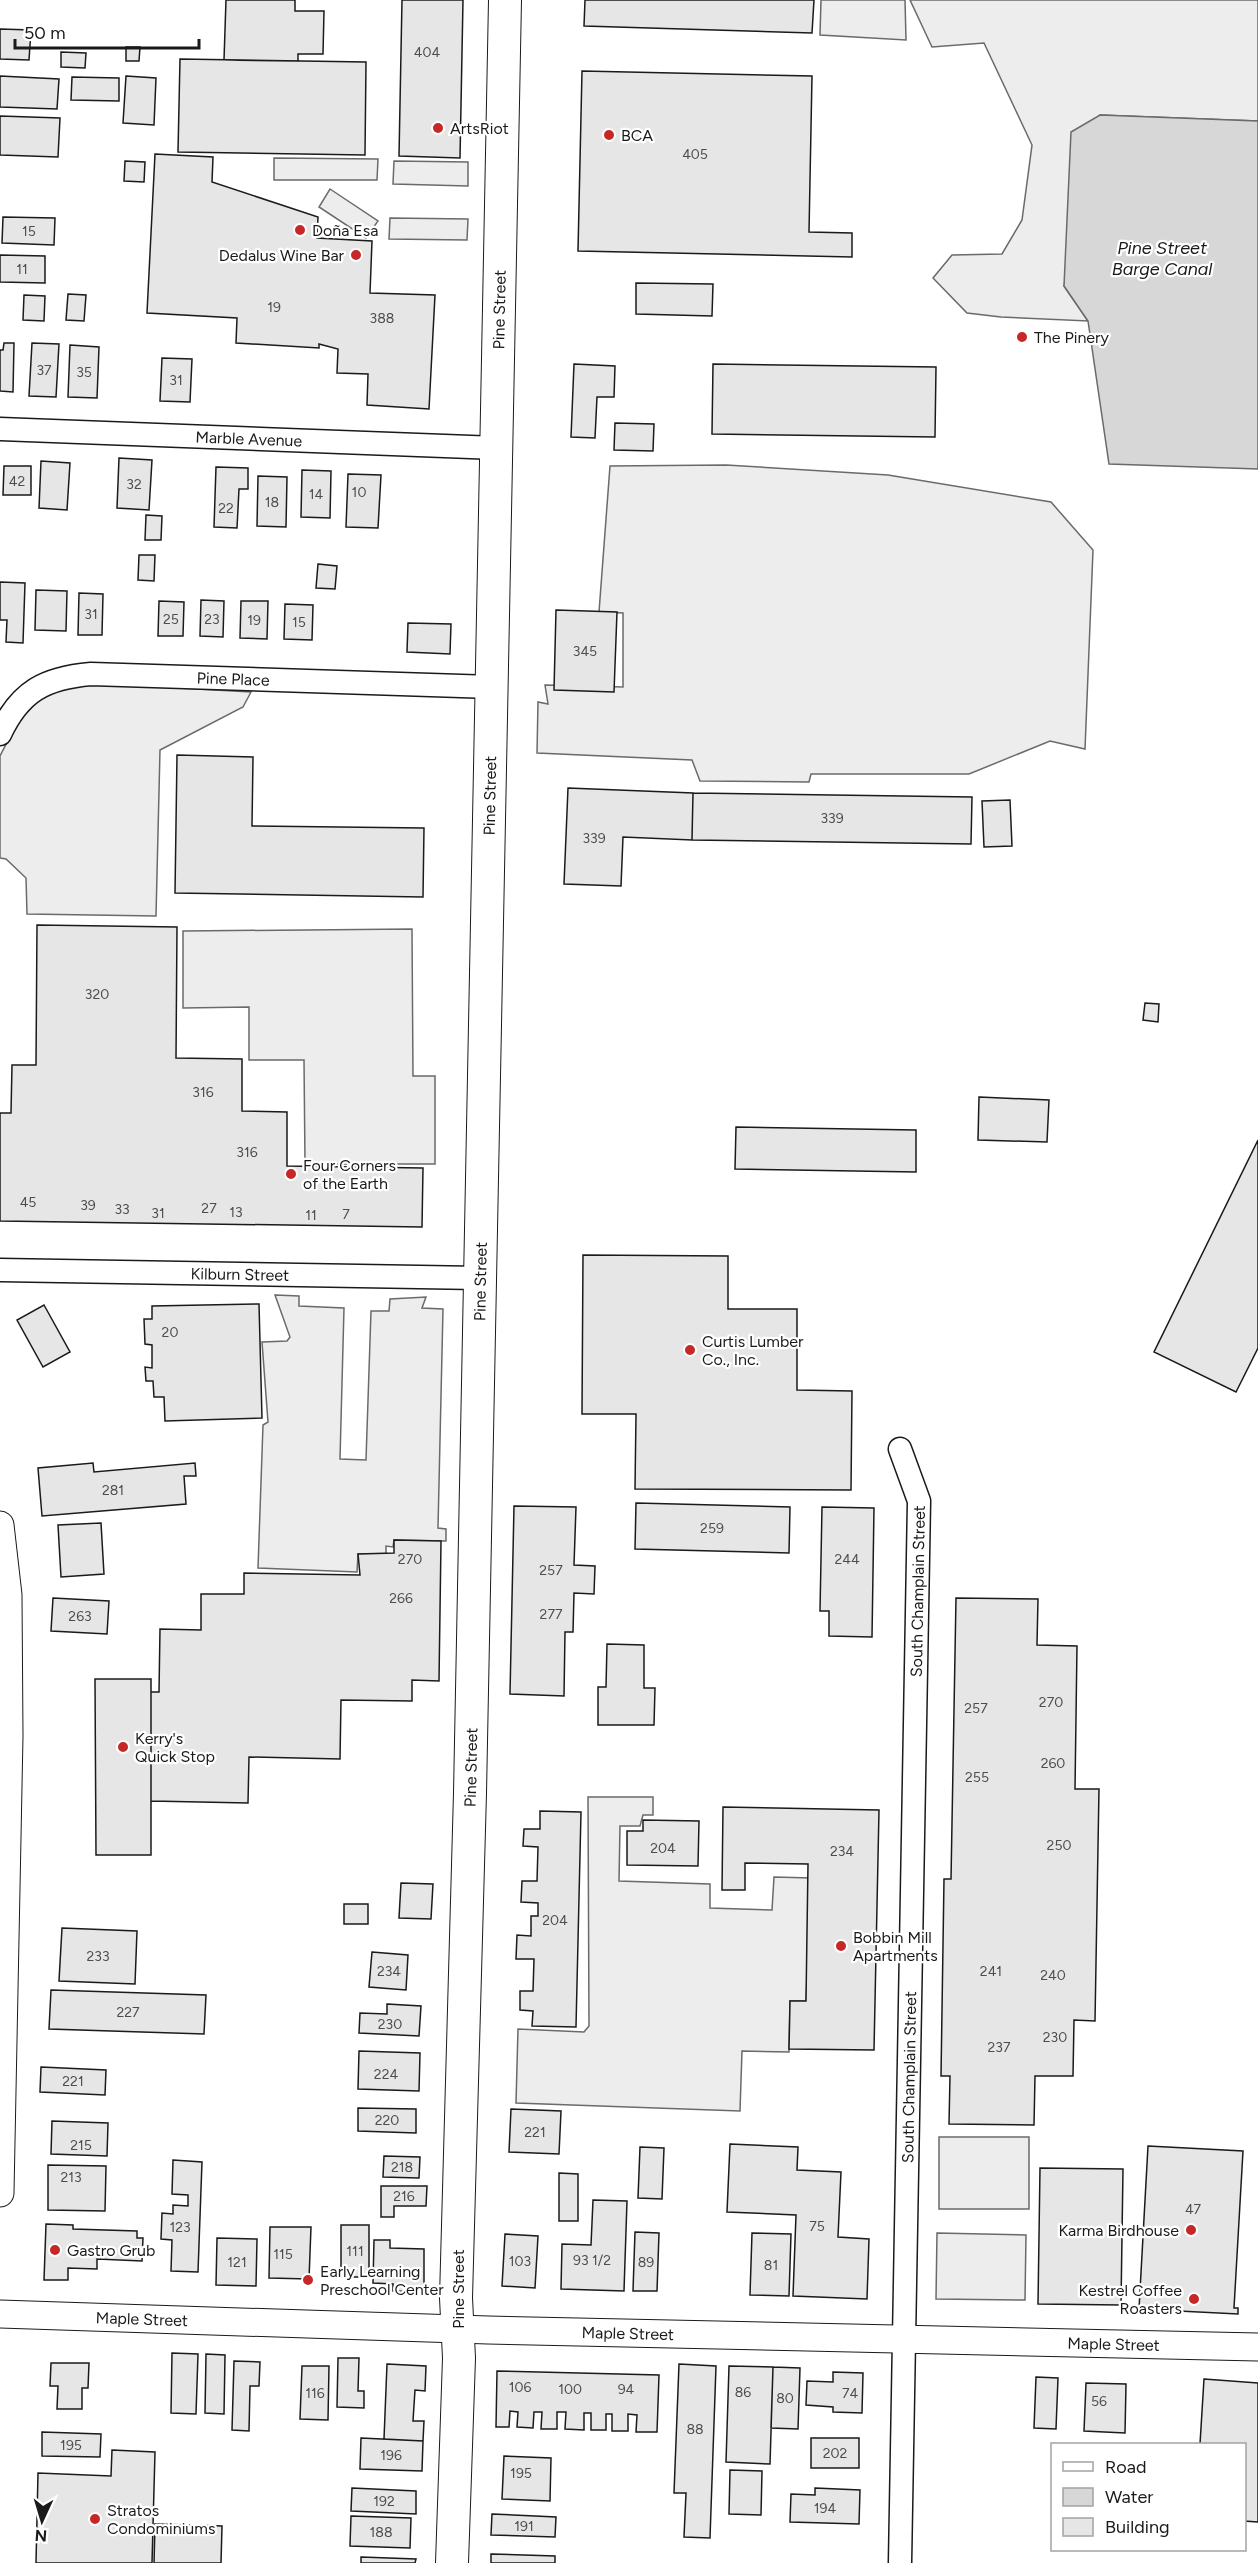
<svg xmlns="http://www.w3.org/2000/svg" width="1258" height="2563" font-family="Figtree,sans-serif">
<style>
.built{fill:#ededed;stroke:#6a6a6a;stroke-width:1.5}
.water{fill:#d7d7d7;stroke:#6a6a6a;stroke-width:1.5}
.building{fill:#e6e6e6;stroke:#1a1a1a;stroke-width:1.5}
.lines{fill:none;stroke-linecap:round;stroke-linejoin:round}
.minor-casing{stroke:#1a1a1a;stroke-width:25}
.tertiary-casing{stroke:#1a1a1a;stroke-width:29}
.secondary-casing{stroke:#1a1a1a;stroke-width:34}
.minor{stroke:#fff;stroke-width:22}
.tertiary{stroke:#fff;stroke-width:27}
.secondary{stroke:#fff;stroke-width:32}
.poi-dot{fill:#c62828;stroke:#fff;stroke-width:2}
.labels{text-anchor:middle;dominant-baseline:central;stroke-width:4.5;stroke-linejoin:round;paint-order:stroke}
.number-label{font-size:14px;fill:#4d4d4d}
.poi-label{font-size:16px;fill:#1a1a1a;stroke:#fff;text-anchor:start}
.street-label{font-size:16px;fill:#1a1a1a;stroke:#fff}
.water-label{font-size:18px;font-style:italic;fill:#1a1a1a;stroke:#fff}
</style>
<rect width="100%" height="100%" fill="#fff"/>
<path class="built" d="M821,0H905L906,40L820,35Z
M910,0H1258V121L1100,115L1064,286L1088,321L1001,317L967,313L933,278L952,255L1002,254L1022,220L1032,145L984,43L932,47Z
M274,158L378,159L377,180H274Z
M394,161L468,162V186L393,184Z
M330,189L378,221L366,238L319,207Z
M390,218L468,219L467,240L389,239Z
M726,465L888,475L1051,502L1093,550L1085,749L1050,741L969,774H811L809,782L700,781L692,760L537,753L538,702L548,704L545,685L623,687V613L599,612L610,466Z
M89,683L251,692L243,707L160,750L156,916L27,914L26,878L6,859L0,858V756L17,723L48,690Z
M412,929L413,1076H435V1164H305L304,1060H249V1007L183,1008V931Z
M275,1295L299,1296V1306L344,1308L340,1459L366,1460L371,1311H389L390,1299L426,1297L422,1308L443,1309L438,1528L446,1529V1541L394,1540L393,1547L386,1546V1555L358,1554L357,1572L258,1568L263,1425L268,1422L262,1342L287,1341L290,1337Z
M588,1797H653V1815H643L640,1826H620L619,1881L710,1884V1908L772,1910L774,1877L811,1878L806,2001H790L789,2052L742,2051L740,2111L516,2103L518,2029L584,2032L589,2026Z
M939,2137H1029V2209H939Z
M937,2233L1026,2235L1025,2300L936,2299Z"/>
<path class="water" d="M1100,115L1258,121V469L1109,464L1088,321L1064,286L1071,132Z"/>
<path class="building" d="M226,0H295V11H324L323,54H298V61L224,60Z
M402,0H463L460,158L399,156Z
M585,0H814L812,33L584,26Z
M0,29L31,30L29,60L0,59Z
M126,47H140L139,61H126Z
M61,52L86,53L85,68L61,67Z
M180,59L366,62L365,155L178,152Z
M582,71L812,76L809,232L852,233V257L578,251Z
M0,76L59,79L57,109L0,107Z
M126,76L156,78L154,125L123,123Z
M72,77L119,78V101L71,100Z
M0,116L60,118L58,157L0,155Z
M155,154L213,157L212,182L318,217L317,238L372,241L370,293L435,295L429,409L367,405L368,374L337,373L338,349L319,344V348L236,343L237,318L147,313Z
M125,161L145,162L144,182L124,181Z
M3,217L55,218L54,245L2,243Z
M0,255L45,256V283L0,282Z
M636,283L713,284L712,316L636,314Z
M68,294L86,295L84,321L66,320Z
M24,295L45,296L44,321L23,320Z
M4,343H14L13,392L0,391V350H3Z
M32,343L59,344L56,397L29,396Z
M70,345L99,347L97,398L68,397Z
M162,358L192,359L190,402L160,401Z
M574,364L615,366L614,397H597L595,438L571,437Z
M713,364L936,367L935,437L712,434Z
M615,423L654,424L653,451L614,450Z
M119,458L152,460L149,510L117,508Z
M41,461L70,463L67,510L39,508Z
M4,466H31V495H3Z
M216,467L248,468V489H239L237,528L214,527Z
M302,470L331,471L330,518L301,517Z
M348,474L381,475L378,528L346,527Z
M258,476L287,477L286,527L257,526Z
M146,515L162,516L161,540H145Z
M139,555H155L154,581L138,580Z
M318,564L337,566L335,589L316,588Z
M0,582L25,583L23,643L6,642L7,620H0Z
M36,590L67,591L66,631L35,630Z
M79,593L103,594L102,635H78Z
M201,600L224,601L223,637L200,636Z
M159,601L184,602L183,636H158Z
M241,601H268L267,639L240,638Z
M285,604L313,605L312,640L284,639Z
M556,610L617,612L614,692L554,690Z
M408,623L451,624L450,654L407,652Z
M177,755L253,757L252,826L424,828L423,897L175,893Z
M568,788L693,793L692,840L623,837L621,886L564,884Z
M693,793L972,797L971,844L692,840Z
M1010,800L1012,846L984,847L982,801Z
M37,925L177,927L176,1058L242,1059V1111L287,1112V1166L423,1168L422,1227L0,1221V1113H11L12,1065H36Z
M1145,1003L1159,1004L1158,1022L1143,1020Z
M979,1097L1049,1100L1047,1142L978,1140Z
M736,1127L916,1130V1172L735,1169Z
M1258,1140V1348L1236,1392L1154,1352Z
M583,1255L728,1256V1309H797V1390L852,1391L851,1490L635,1489L636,1414H582Z
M259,1304L262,1418L165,1421L164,1397H154L153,1381H146L145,1367L152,1368V1345L145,1344L144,1319H152V1306Z
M44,1305L70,1352L43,1367L17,1320Z
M93,1463L94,1472L195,1463L196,1476H184L186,1504L42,1516L38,1468Z
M636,1503L790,1507L789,1553L635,1549Z
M514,1506L576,1507L574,1565L595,1566L594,1594L574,1593L573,1632H565L564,1696L510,1694Z
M822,1507L874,1508L872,1637L829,1636V1611H820Z
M101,1523L104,1574L61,1577L58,1525Z
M394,1540L441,1541L439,1681L412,1680V1701L341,1700L340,1759L249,1757L248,1803L151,1801V1692H159L160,1629L201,1630V1594H244V1573L360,1575L358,1554L394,1553Z
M53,1598L109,1601L107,1634L51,1631Z
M956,1598L1038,1599L1037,1645L1077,1646L1075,1789H1099L1095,2021L1074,2020L1073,2076H1035L1034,2125L949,2124L950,2076H941L944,1879H951Z
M607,1644L644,1645V1688H655L654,1725H598V1687H606Z
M95,1679H151V1855H96Z
M723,1807L879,1810L874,2050L789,2049L790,2001H806L808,1864L745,1863V1890H722Z
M540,1811L581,1812L576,2027L532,2026L533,2011L520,2010V1991H533L534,1959H516L517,1935L531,1936V1916H538V1903L521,1902L522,1881H537L538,1847L523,1846L524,1829H540Z
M643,1820L699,1821L698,1866L627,1865V1831H643Z
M401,1883L433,1884L431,1919L399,1918Z
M344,1904H368V1924H344Z
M62,1928L137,1931L135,1984L59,1981Z
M372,1952L408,1955L406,1990L369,1987Z
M51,1990L206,1995L204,2034L49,2029Z
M387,2004L421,2006L419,2036L359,2033L360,2013L387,2014Z
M359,2051L420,2053L419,2091L358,2089Z
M41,2067L106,2070L105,2095L40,2092Z
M358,2108L416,2109V2133L358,2131Z
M511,2109L561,2111L559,2154L509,2152Z
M52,2121L108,2123L107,2156L51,2154Z
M730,2144L798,2147L797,2170L841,2172L838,2237L869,2239L867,2299L793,2296L796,2215L727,2212Z
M1148,2146L1243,2151L1234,2308H1238V2314L1139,2309Z
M640,2147L664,2148L662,2199L638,2198Z
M384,2156L420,2157L419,2178L383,2177Z
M173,2160L202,2162L198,2272L171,2271L172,2240L161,2239L162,2213L173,2214V2205L188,2206V2195L172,2194Z
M48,2165L106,2166L105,2211L48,2210Z
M1040,2168L1123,2169L1121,2305L1038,2304Z
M559,2173L578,2174V2221H559Z
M381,2186H427L426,2206H394V2217H381Z
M593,2200L627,2201L624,2291L561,2289L562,2244L591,2245Z
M46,2224L73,2225V2229L137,2231V2238H143L142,2261L97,2259V2269L68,2268V2280H44Z
M341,2225H369V2277H341Z
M270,2227H311L309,2279L269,2278Z
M635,2232L659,2233L657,2291H633Z
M752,2233L791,2234L789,2296L750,2295Z
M505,2234L538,2236L535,2288L502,2286Z
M217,2238L257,2239L256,2286L216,2285Z
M374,2240H390V2248L424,2249V2292L393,2291V2284L373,2283Z
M172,2353L198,2354L196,2414L171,2413Z
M206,2354L225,2355L224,2414L205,2413Z
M338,2358H359L358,2391H364V2408L337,2407Z
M234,2361L260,2362L259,2386H250L249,2431L232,2430Z
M51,2363H89L88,2388H82V2409H57L58,2386H50Z
M387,2364L426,2366L425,2391L415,2390L413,2421H424L423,2441L384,2439Z
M679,2364L716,2366L710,2538L684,2537L686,2493H674Z
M302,2366H329L328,2420L300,2419Z
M729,2366L773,2367L770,2464L726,2462Z
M773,2367L800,2368L798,2429L771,2428Z
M497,2371L659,2375L657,2432H636L637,2415L628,2414V2431H612V2414H606V2430H591V2413H584V2430L565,2429L566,2412H557V2429H541L542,2412H534L533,2428L517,2427L518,2412L510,2411L509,2427H496Z
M833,2372L863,2373L862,2413L833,2412V2407L806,2405L807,2381L833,2382Z
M1036,2377L1058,2378L1056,2429L1034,2428Z
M1204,2379L1258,2383V2522L1244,2521V2444H1200Z
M1086,2383L1126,2384L1125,2433L1084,2431Z
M42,2432L101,2434L100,2457L42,2456Z
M361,2438L423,2441L422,2471L360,2469Z
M811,2438H859V2468H811Z
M112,2450L155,2452L152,2563H36L38,2473L111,2476Z
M504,2456L551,2458L550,2501L502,2499Z
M730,2470L762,2471L761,2515L729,2514Z
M352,2488L416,2491V2514L351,2511Z
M815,2488L860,2490L859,2524L790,2522L791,2494L815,2495Z
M492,2514L556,2517L555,2537L491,2535Z
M351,2516L411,2518L410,2548L350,2546Z
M155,2524L222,2526L221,2563H154Z
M491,2554L555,2556V2563H491Z
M361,2557L416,2559L415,2563H361Z"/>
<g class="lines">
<g class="minor-casing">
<g id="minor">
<path id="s1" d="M0,429L497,448"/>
<path id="s2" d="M0,734C20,691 45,678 91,674L492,687"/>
<path id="s3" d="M0,1270L479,1278"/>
<path id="s4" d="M900,2563L919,1501L900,1449"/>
</g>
</g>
<g class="tertiary-casing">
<g id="tertiary">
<path d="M0,1525L8,1595L9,1736L0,2193"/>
<path id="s5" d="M0,2314L488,2330L1258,2347"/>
</g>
</g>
<g class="secondary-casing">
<g id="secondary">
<path id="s6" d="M452,2563L459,2358L456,2298L470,1793L505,0"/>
</g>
</g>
<use href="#minor" class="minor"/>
<use href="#tertiary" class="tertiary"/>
<use href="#secondary" class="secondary"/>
</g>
<g class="poi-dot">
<circle cx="438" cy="128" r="6"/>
<circle cx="609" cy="135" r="6"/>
<circle cx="300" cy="230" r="6"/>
<circle cx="356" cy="255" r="6"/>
<circle cx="1022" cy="337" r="6"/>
<circle cx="291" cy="1174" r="6"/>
<circle cx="690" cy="1350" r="6"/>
<circle cx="123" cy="1747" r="6"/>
<circle cx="841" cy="1946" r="6"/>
<circle cx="1191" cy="2230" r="6"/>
<circle cx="55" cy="2250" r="6"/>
<circle cx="308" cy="2280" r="6"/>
<circle cx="1194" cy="2299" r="6"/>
<circle cx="95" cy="2519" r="6"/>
</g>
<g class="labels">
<g class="number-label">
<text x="427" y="52">404</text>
<text x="695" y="154">405</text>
<text x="29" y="231">15</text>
<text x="22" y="269">11</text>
<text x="274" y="307">19</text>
<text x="382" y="318">388</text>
<text x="44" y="370">37</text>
<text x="84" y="372">35</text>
<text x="176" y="380">31</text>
<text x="17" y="481">42</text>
<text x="134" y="484">32</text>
<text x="359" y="492">10</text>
<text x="316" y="494">14</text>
<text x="272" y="502">18</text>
<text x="226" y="508">22</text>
<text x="91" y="614">31</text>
<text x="171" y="619">25</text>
<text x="212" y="619">23</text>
<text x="254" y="620">19</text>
<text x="299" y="622">15</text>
<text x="585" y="651">345</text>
<text x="832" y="818">339</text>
<text x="594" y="838">339</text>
<text x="97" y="994">320</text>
<text x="203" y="1092">316</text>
<text x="247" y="1152">316</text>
<text x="28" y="1202">45</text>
<text x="88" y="1205">39</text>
<text x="209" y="1208">27</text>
<text x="122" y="1209">33</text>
<text x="236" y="1212">13</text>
<text x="158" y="1213">31</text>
<text x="346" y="1214">7</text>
<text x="311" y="1215">11</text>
<text x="170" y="1332">20</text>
<text x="113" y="1490">281</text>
<text x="712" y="1528">259</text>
<text x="410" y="1559">270</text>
<text x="847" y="1559">244</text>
<text x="551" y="1570">257</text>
<text x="401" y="1598">266</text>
<text x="551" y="1614">277</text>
<text x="80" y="1616">263</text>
<text x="1051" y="1702">270</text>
<text x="976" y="1708">257</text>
<text x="1053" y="1763">260</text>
<text x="977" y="1777">255</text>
<text x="1059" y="1845">250</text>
<text x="663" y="1848">204</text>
<text x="842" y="1851">234</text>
<text x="555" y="1920">204</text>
<text x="98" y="1956">233</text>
<text x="389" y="1971">234</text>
<text x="991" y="1971">241</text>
<text x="1053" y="1975">240</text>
<text x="128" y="2012">227</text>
<text x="390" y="2024">230</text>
<text x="1055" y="2037">230</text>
<text x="999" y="2047">237</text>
<text x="386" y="2074">224</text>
<text x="73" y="2081">221</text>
<text x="387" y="2120">220</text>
<text x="535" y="2132">221</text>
<text x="81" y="2145">215</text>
<text x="402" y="2167">218</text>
<text x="71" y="2177">213</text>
<text x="404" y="2196">216</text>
<text x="1193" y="2209">47</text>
<text x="817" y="2226">75</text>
<text x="180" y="2227">123</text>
<text x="355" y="2251">111</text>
<text x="283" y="2254">115</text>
<text x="592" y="2260">93 1/2</text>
<text x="520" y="2261">103</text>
<text x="237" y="2262">121</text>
<text x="646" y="2262">89</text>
<text x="771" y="2265">81</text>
<text x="520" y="2387">106</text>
<text x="570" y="2389">100</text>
<text x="626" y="2389">94</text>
<text x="743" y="2392">86</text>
<text x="315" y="2393">116</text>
<text x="850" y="2393">74</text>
<text x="785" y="2398">80</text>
<text x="1099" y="2401">56</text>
<text x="695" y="2429">88</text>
<text x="71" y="2445">195</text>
<text x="835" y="2453">202</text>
<text x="391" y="2455">196</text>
<text x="521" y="2473">195</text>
<text x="384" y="2501">192</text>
<text x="825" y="2508">194</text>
<text x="524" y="2526">191</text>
<text x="381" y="2532">188</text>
</g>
<g class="poi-label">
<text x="450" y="128">ArtsRiot</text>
<text x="621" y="135">BCA</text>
<text x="312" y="230">Doña Esa</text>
<text x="344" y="255" text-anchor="end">Dedalus Wine Bar</text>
<text x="1034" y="337">The Pinery</text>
<text x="303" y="1165">Four Corners<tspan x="303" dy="18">of the Earth</tspan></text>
<text x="702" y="1341">Curtis Lumber<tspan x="702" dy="18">Co., Inc.</tspan></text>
<text x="135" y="1738">Kerry's<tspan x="135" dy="18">Quick Stop</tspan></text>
<text x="853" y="1937">Bobbin Mill<tspan x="853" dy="18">Apartments</tspan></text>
<text x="1179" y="2230" text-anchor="end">Karma Birdhouse</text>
<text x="67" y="2250">Gastro Grub</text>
<text x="320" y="2271">Early Learning<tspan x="320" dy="18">Preschool Center</tspan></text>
<text x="1182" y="2290" text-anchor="end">Kestrel Coffee<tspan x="1182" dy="18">Roasters</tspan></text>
<text x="107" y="2510">Stratos<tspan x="107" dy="18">Condominiums</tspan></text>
</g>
<g class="street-label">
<text stroke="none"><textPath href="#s6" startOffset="2254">Pine Street</textPath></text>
<text stroke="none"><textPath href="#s1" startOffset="249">Marble Avenue</textPath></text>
<text stroke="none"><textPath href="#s2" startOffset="258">Pine Place</textPath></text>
<text stroke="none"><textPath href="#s6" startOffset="1768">Pine Street</textPath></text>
<text stroke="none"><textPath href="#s3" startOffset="240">Kilburn Street</textPath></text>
<text stroke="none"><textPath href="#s6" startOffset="1282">Pine Street</textPath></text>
<text stroke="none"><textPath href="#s4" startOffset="972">South Champlain Street</textPath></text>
<text stroke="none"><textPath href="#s6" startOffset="796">Pine Street</textPath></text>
<text stroke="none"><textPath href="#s4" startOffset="486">South Champlain Street</textPath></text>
<text transform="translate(458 2289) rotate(-90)">Pine Street</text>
<text stroke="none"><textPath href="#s5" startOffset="142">Maple Street</textPath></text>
<text stroke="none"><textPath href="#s5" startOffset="628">Maple Street</textPath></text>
<text stroke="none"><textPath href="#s5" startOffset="1114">Maple Street</textPath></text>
</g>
<g class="water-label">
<text x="1162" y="248">Pine Street<tspan x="1162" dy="21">Barge Canal</tspan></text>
</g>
</g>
<rect x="1051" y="2443" width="195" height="108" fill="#ffffff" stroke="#a3a3a3" stroke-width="1.5"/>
<rect x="1063" y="2462" width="30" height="9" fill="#ffffff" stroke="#a3a3a3" stroke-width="1.5"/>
<text x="1105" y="2473" font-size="18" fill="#1a1a1a">Road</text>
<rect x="1063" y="2488" width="30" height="18" fill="#d7d7d7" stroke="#a3a3a3" stroke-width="1.5"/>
<text x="1105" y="2503" font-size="18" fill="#1a1a1a">Water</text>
<rect x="1063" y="2518" width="30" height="18" fill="#e6e6e6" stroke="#a3a3a3" stroke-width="1.5"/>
<text x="1105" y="2533" font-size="18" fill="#1a1a1a">Building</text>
<g transform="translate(42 2521) rotate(184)" stroke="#ffffff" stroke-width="4.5" paint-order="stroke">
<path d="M0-4.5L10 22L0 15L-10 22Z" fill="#1a1a1a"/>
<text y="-9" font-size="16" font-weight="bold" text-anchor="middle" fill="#1a1a1a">N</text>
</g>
<path d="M15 39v9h184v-9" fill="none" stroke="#1a1a1a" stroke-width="3"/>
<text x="24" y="39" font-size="18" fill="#1a1a1a" stroke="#ffffff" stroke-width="4.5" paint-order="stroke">50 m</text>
</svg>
